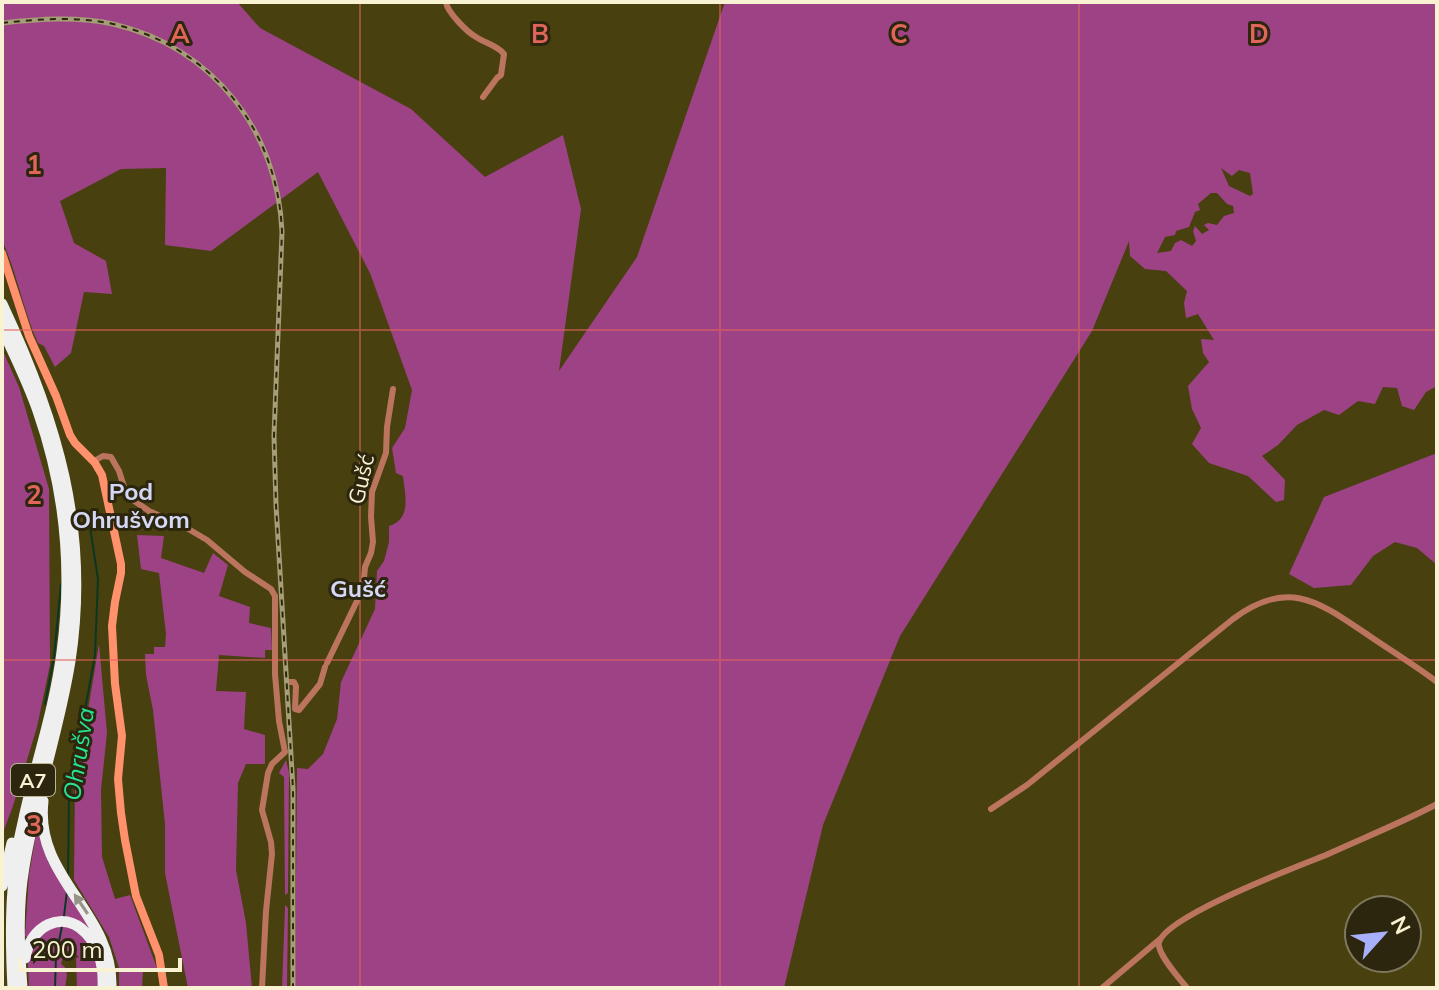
<svg xmlns="http://www.w3.org/2000/svg" width="1439" height="990" font-family="Mulish,sans-serif">
<style>
.green{fill:#9e4286;fill-rule:evenodd}
.lines{fill:none;stroke-linecap:round;stroke-linejoin:round}
.stream{stroke:#0b3722;stroke-width:2}
.street{stroke:#bb755f;stroke-width:6}
.secondary{stroke:#ff916d;stroke-width:8}
.highway{stroke:#efefef;stroke-width:11}
.rail-casing{stroke:#a59e77;stroke-width:5}
.rail{stroke:#2b260d;stroke-width:2;stroke-dasharray:6;stroke-linecap:butt}
.oneway{fill:#979589}
.grid{fill:none;stroke:#e0655b;stroke-width:2;stroke-opacity:0.55}
.labels{text-anchor:middle;dominant-baseline:central;stroke-width:6;stroke-linejoin:round;paint-order:stroke}
.shield{fill:#2b260d;stroke:#bab598;stroke-width:2}
.shield-label{font-size:20px;font-weight:bold;fill:#f8f2d3}
.street-label{font-size:22px;fill:#f8f2d3;stroke:#2b260d}
.neighbourhood-label{font-size:24px;font-weight:bold;fill:#d4d8f5;stroke:#2b260d}
.water-label{font-size:24px;font-style:italic;fill:#27e395;stroke:#2b260d}
.grid-label{font-size:26px;text-anchor:middle;font-weight:bold;fill:#e0655b;stroke:#2b260d;stroke-width:6;stroke-linejoin:round;paint-order:stroke}
</style>
<rect width="100%" height="100%" fill="#48400f"/>
<path class="green" d="M2,2H237L260,28L411,109L485,177L563,135L581,209L559,371L637,257L725,2H1437V386L1426,392L1414,410L1402,406L1397,388L1383,387L1375,404L1358,401L1339,415L1324,410L1297,425L1278,445L1262,456L1285,480L1284,500L1276,502L1248,476L1209,463L1192,444L1201,428L1192,409L1188,386L1209,362L1203,353L1201,339L1214,340L1198,314L1186,318L1184,303L1187,291L1166,271L1145,269L1130,256L1129,241L1092,331L900,636L823,825L784,988H295L297,768L308,769L323,754L337,719L341,682L375,609L377,571L384,561L389,542V526C412,519 405,495 403,476L396,473L392,448L405,428L412,390L370,273L318,172L211,251L165,245L166,168L121,169L60,201L74,243L106,261L112,294L84,292L71,353L55,367L44,346L38,343C23,310 17,273 2,240ZM1221,168L1232,176L1239,170L1250,173L1253,194L1250,196L1229,186ZM1211,193H1217L1227,204L1233,206L1234,213L1224,216L1217,225L1208,223L1204,225L1209,230L1202,234L1195,226L1193,231L1196,241L1192,246L1181,240L1175,243L1171,251L1157,253L1165,237L1175,235L1176,231L1189,227L1195,212L1200,210L1198,204Z
M2,349L19,387L49,489L50,665L37,727L13,806L2,835Z
M1437,453V565L1417,548L1395,542L1373,556L1351,585L1314,588L1289,574L1324,497Z
M137,535L164,536L161,558L204,573L213,553L228,565L219,596L250,607L249,623L271,628L272,650H265V658L219,655L216,691L246,692L244,729L265,735V764H246L238,783L236,870L246,923L252,988H188L165,873V824L153,710L146,675L145,654H154V647H165L166,634L159,573L141,569Z
M99,644L107,733L101,790L102,857L115,899L130,895L158,971H143L142,988H119V968L109,937L74,880L75,788Z
M286,760L289,773L288,893L285,895V905L288,908L287,988H282L285,908V895L284,777L279,773Z
M37,828L48,862L96,936L99,988H77L76,958L79,957L73,951H65L61,964L65,967L67,975L65,988H29L28,962L33,941L25,936L29,875Z"/>
<g class="lines">
<path class="stream" d="M45,704L54,657L61,584
M68,876L69,797L95,655L98,579L89,521
M64,916L67,891
M55,988L56,957L62,926"/>
<path class="street" d="M446,2C447,12 467,32 476,37C485,43 498,46 504,54L501,75L497,78L483,97
M94,461L103,456L111,457L119,471L125,490L133,500L149,511L185,527L207,540L245,572L271,589L275,596V674L279,721L285,752L272,764L268,773L262,810L271,842L272,854L266,911L262,988
M327,663L357,601L364,578L365,567L371,553L373,542L371,517L372,492L386,453L387,427L393,389
M289,682H294L296,686L295,709L299,710L320,684L325,667
M991,809L1027,785L1233,619C1290,577 1320,603 1371,637C1393,652 1416,666 1437,682
M1102,988L1160,939
M1187,988C1180,979 1156,953 1159,942C1168,915 1296,867 1326,855C1363,838 1401,823 1437,804"/>
<path class="secondary" d="M2,253L29,336L56,396L70,435L75,443L95,463L102,475L121,564V573L115,602L112,626L115,684L122,736L118,779L121,813L125,840L136,896L159,955L164,988"/>
<path class="highway" d="M2,304C57,421 90,530 70,661C59,731 35,797 24,867C17,907 19,948 22,988
M2,327C14,355 28,382 38,411C65,488 73,571 62,652C55,708 36,763 24,818C10,874 10,931 13,988
M43,801C34,879 113,911 111,988
M2,886L12,843
M25,958C30,927 62,908 86,933C100,948 104,969 103,988"/>
<g class="rail-casing">
<path id="rail" d="M2,23C38,19 77,16 113,24C213,47 278,131 282,232L274,436L276,505L293,789V988"/>
</g>
<use href="#rail" class="rail"/>
</g>
<defs><path id="oneway-solid" d="M-6-.8H1V-3.2L6.5 0L1 3.2V.8H-6Z" transform="scale(2)"/></defs>
<use class="oneway" href="#oneway-solid" transform="translate(81 904) rotate(-124)"/>
<path class="grid" d="M360,2V988M720,2V988M1079,2V988M2,330H1437M2,660H1437"/>
<g class="labels">
<rect class="shield" x="11" y="764" width="44" height="32" rx="6"/>
<g class="shield-label">
<text x="33" y="780">A7</text>
</g>
<g class="street-label">
<text transform="translate(361 479) rotate(-77)">Gušć</text>
</g>
<g class="neighbourhood-label">
<text x="131" y="491">Pod<tspan x="131" dy="28">Ohrušvom</tspan></text>
<text x="358" y="588">Gušć</text>
</g>
<g class="water-label">
<text transform="translate(78 754) rotate(-81)">Ohrušva</text>
</g>
</g>
<g class="grid-label">
<text x="180" y="43">A</text>
<text x="540" y="43">B</text>
<text x="899" y="43">C</text>
<text x="1259" y="43">D</text>
<text x="34" y="174">1</text>
<text x="34" y="504">2</text>
<text x="34" y="834">3</text>
</g>
<rect width="1439" height="990" fill="none" stroke="#f8f2d3" stroke-width="8"/>
<g transform="translate(1383 934) rotate(63)"><circle r="38" fill="#2b260d" stroke="#7d785c" stroke-width="2"/>
<path d="M0-6L14 30L0 20L-14 30Z" fill="#a8b0fc"/>
<text y="-12" font-size="22" font-weight="bold" text-anchor="middle" fill="#f8f2d3">N</text>
</g>
<path d="M20 958v12h160v-12" fill="none" stroke="#f8f2d3" stroke-width="4"/>
<text x="32" y="958" font-size="24" fill="#f8f2d3" stroke="#2b260d" stroke-width="6" paint-order="stroke">200 m</text>
</svg>
